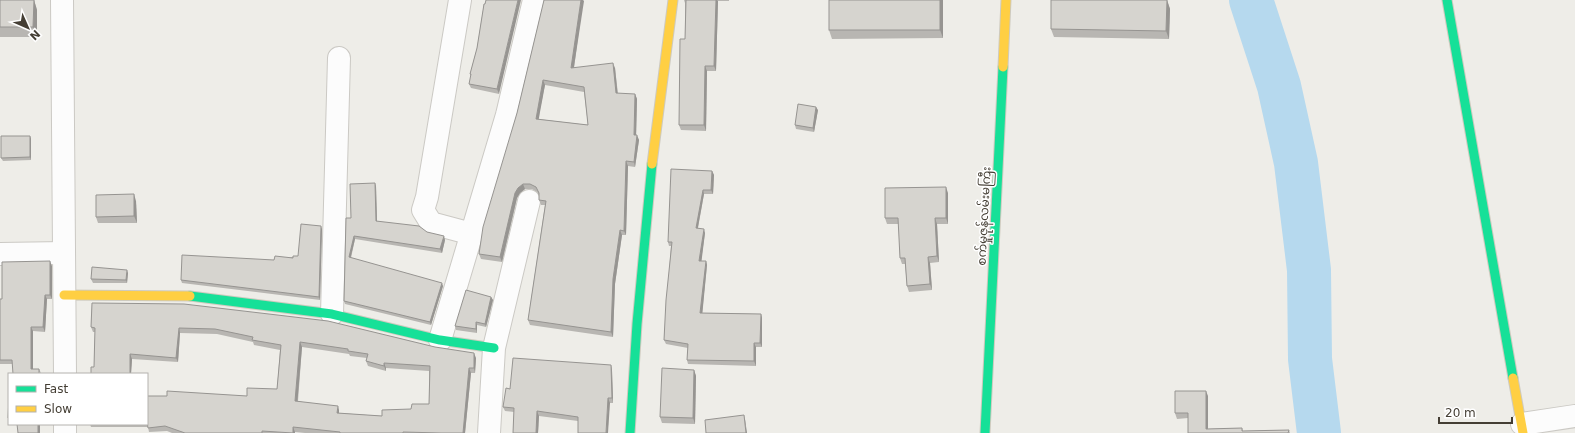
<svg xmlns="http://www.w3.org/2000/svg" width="1575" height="433" font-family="'DejaVu Sans','Noto Sans Myanmar',sans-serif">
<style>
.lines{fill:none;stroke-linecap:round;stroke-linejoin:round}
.river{stroke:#b6d9ee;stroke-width:44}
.street-casing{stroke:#cbc9c4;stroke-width:24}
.fast-casing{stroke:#cecabe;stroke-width:11}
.slow-casing{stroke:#cecabe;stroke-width:11}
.street{stroke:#fcfcfc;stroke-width:22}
.fast{stroke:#16e098;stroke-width:9}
.slow{stroke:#ffcf43;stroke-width:9}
.wall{fill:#b8b6b2;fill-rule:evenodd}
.shaded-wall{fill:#969491}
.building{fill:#d6d4cf;stroke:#969491;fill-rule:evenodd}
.labels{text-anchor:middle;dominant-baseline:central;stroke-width:3;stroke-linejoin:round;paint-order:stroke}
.street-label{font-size:12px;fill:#443e34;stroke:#fff}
</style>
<rect width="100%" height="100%" fill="#eeede8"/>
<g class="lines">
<polyline class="river" points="1251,0 1279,86 1296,163 1309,270 1310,359 1319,433"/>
<defs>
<g id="street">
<polyline points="62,0 65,374"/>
<polyline points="460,0 427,197 423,210 431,223 472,234"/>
<polyline points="0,254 64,253"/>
<polyline points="332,314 339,58"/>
<polyline points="440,340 507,115 534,0"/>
<polyline points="65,424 65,433"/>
<polyline points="1522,424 1575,416"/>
<polyline points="489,433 494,348 529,201"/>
</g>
<g id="fast">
<polyline points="1447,0 1513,378"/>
<polyline points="190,296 332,314 440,340 494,348"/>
<polyline points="630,433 637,324 652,164"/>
<polyline points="985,433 1003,67"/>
</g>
<g id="slow">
<polyline points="1003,67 1006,0"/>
<polyline points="652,164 673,0"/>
<polyline points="64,295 190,296"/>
<polyline points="1513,378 1523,433"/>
</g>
</defs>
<use href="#street" class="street-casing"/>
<use href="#fast" class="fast-casing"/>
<use href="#slow" class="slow-casing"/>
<use href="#street" class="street"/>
<use href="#fast" class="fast"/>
<use href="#slow" class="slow"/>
</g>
<g class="wall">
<polygon points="0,0 34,0 37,10 37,37 0,37"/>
<path d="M544,0H583L574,68H615L618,94H635L637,99L636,135L639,140L635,167L628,166L626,235H622L615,284L613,337L530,325L528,320L545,205H541L539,200V195L537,192L532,189H525L520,193L517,198L502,262L481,259L479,254L517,113ZM545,85L584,92L588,125L538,119Z"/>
<polygon points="684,0 729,0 729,1 718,1 716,71 707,71 706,131 681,130 679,125 685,39 685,3"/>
<polygon points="943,0 943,38 832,39 829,30"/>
<polygon points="1167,0 1170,9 1169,39 1054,37 1051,29"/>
<polygon points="484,4 499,94 471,88 469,84 471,77 470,74 477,48"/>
<polygon points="818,110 814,132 796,129 795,125"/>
<polygon points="30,136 31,139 31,160 3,161 1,158"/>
<polygon points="712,171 714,175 713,194 704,194 698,228 705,233 701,261 706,261 707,265 702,313 761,314 762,318 762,347 756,347 756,366 688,364 687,360 688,348 666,344 664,340 671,246 669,246 668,242"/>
<polygon points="376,186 377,221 427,232 445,240 442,253 355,239 351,258 443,286 431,325 345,304 344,301 351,218"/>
<polygon points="948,193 948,224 937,224 939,262 930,263 932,290 909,292 907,286 905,264 902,264 900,258 899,224 887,224 885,218"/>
<polygon points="136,201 137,223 98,223 96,217"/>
<polygon points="322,229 320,300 182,283 181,280 274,260 298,256"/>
<polygon points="52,266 52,299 47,299 45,332 33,331 33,369 39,369 41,373 13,364 0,364 0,299 2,299"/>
<polygon points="128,273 127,283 93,283 91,279"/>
<polygon points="491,297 493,300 486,327 477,325 477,333 456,330 455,326"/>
<path d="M92,303L476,358L475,373H471L465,433H305L295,432V433H172L167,431L149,432L148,427H91L90,424H147V396H247L277,389L280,350L254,345L253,342L217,334L180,333L178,362L132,359L131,374H91L94,367L95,332H93L91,327ZM302,347L349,354L350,356L367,358L366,361L368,366L386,371V368L429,371V404L411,409L382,416L339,413V410L298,401Z"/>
<polygon points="611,365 612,370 613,403 610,403 578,421 539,416 538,433 513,433 514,412 505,411 503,407 510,389"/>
<polygon points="694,370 696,376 695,424 662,423 660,417"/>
<polygon points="1208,396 1208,429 1242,428 1243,431 1289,430 1290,433 1188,433 1188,418 1177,419 1175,413"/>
</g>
<g class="shaded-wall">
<polygon points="34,0 37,10 37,37 33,27"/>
<polygon points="518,0 521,0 499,94 497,89"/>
<polygon points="581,0 583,0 584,1 573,73 571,68"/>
<polygon points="716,0 717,0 718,1 716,71 714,66"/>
<polygon points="940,0 943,0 943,38 940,30"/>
<polygon points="1167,0 1170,9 1169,39 1166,31"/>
<polygon points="613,63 615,68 618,98 616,93"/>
<polygon points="705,66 707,71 706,131 704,125"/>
<polygon points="543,80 545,85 538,123 536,119"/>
<polygon points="635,94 637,99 636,139 634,135"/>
<polygon points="816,107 818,110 814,132 813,128"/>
<polygon points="637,135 639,140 635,167 634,162"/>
<polygon points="30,136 31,139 31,160 30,157"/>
<polygon points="626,161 628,166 626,235 624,231"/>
<polygon points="712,171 714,175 713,194 711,190"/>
<polygon points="375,183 376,186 377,224 376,221"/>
<polygon points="523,184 525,189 520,193 517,198 502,262 500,257 515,193 518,188"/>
<polygon points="946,187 948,193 948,224 946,218"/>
<polygon points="703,190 704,194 697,232 696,228"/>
<polygon points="134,194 136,201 137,223 134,216"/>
<polygon points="935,218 937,224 939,262 937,256"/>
<polygon points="321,226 322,229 320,300 319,297"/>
<polygon points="704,229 705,233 701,265 699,261"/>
<polygon points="620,230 622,235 615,284 613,337 611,332 613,279"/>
<polygon points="354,236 355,239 350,260 349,257"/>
<polygon points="444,236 445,240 442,253 440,249"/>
<polygon points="928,257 930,263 932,290 930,284"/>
<polygon points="50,261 52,266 52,299 50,295"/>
<polygon points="706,261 707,265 702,317 700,313"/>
<polygon points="127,270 128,273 127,283 126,280"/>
<polygon points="442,283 443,286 431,325 430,322"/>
<polygon points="45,295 47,299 45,332 43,327"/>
<polygon points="491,297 493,300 486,327 485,324"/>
<polygon points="761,314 762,318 762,347 760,343"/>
<polygon points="476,322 477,325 477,333 476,329"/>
<polygon points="31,327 33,331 33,373 31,369"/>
<polygon points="179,328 180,333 178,362 176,358"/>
<polygon points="300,342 302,347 297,406 295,401"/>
<polygon points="754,343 756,347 756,366 754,361"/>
<polygon points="474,353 476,358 475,373 474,368"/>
<polygon points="130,354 132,359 131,374 130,374"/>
<polygon points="384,363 386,368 386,371 384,366"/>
<polygon points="611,365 612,370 613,403 612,398"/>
<polygon points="469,368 471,373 465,433 463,433"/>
<polygon points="694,370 696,376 695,424 693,418"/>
<polygon points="1206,391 1208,396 1208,433 1206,429"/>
<polygon points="608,398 610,403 608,433 606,433"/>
<polygon points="338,406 339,410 339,418 337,413"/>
<polygon points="537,411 539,416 538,433 536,433"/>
<polygon points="744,415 745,419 747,433 746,433"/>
<rect x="38" y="424" width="2" height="9"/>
<polygon points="293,427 295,432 295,433 293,433"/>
</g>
<g class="building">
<polygon points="0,0 34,0 33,27 0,27"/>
<polygon points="486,0 518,0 497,89 469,84 471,74 470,74 477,48 484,4 485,4"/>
<path d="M544,0H581L571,68L613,63L616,93L635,94L634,135H637L634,162L626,161L624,231L620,230L613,279L611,332L528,320L546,201L539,200V193L536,187L530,184H523L518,188L515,193L500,257L479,254L483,227L517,113ZM543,80L584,87L588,125L536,119Z"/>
<polygon points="686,0 716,0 714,66 705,66 704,125 679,125 680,39 685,39"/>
<rect x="829" y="0" width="111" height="30"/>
<polygon points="1051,0 1167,0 1166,31 1051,29"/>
<polygon points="798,104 816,107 813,128 795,125"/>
<polygon points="1,136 30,136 30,157 1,158"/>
<polygon points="671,169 712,171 711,190 703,190 696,228 704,229 699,261 706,261 700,313 761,314 760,343 754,343 754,361 687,360 688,344 664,340 666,300 672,242 668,242"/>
<polygon points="375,183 376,221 419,226 427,232 444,236 440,249 354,236 349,257 442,283 430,322 344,301 346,218 351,218 350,184"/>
<polygon points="946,187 946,218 935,218 937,256 928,257 930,284 907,286 905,258 900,258 898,218 885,218 885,188"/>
<polygon points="134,194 134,216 96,217 96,195"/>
<polygon points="301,224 321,226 319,297 181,280 182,255 274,260 275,256 293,258 293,256 298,256"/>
<polygon points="50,261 50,295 45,295 43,327 31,327 31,369 39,369 39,374 13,374 12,360 0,360 0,299 2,299 2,262"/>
<polygon points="92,267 127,270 126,280 91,279"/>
<polygon points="466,290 491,297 485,324 476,322 476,329 455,326"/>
<path d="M92,303L184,304L328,321L435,347L474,353V368H469L463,433H441L403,432V433H340V432L293,427V433L262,431V433H185L165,426L148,428L147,422V396H167V391L247,396V388L277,389L281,345L252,340L253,337L215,329L179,328L176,358L130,354V374H91V367H94L95,328L91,327ZM300,342L348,349V351L368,354L366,361L384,366V363L430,366L429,404H412L411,409L382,410V416L337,413L338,406L295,401Z"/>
<polygon points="513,358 611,365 612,398 608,398 606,433 578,433 578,417 537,411 536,433 513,433 514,408 503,407 506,388 510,389"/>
<polygon points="662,368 694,370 693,418 660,417"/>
<polygon points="1175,391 1206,391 1206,429 1242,428 1242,431 1289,430 1288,433 1188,433 1188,413 1175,413"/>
<polygon points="9,398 9,418 8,418"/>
<polygon points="744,415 746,433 706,433 705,420"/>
<polygon points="17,424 38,424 38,433 18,433"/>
</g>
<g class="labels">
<g class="street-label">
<text transform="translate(984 216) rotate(-87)">စက်မှုဇုန်လမ်းမကြီး</text>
</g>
</g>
<rect x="8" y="373" width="140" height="52" fill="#ffffff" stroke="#b4b2ae"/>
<rect x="16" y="386" width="20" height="6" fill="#16e098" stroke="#b4b2ae"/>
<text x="44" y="393" font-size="12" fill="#443e34">Fast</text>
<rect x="16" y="406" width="20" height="6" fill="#ffcf43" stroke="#b4b2ae"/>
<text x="44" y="413" font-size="12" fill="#443e34">Slow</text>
<g transform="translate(28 28) rotate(135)" stroke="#ffffff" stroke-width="3" paint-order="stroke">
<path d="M0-3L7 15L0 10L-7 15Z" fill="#443e34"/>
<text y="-6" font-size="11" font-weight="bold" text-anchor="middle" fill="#443e34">N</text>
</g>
<path d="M1439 417v6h73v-6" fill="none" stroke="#443e34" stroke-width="2"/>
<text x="1445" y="417" font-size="12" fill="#443e34" stroke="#ffffff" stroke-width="3" paint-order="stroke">20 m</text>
</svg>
